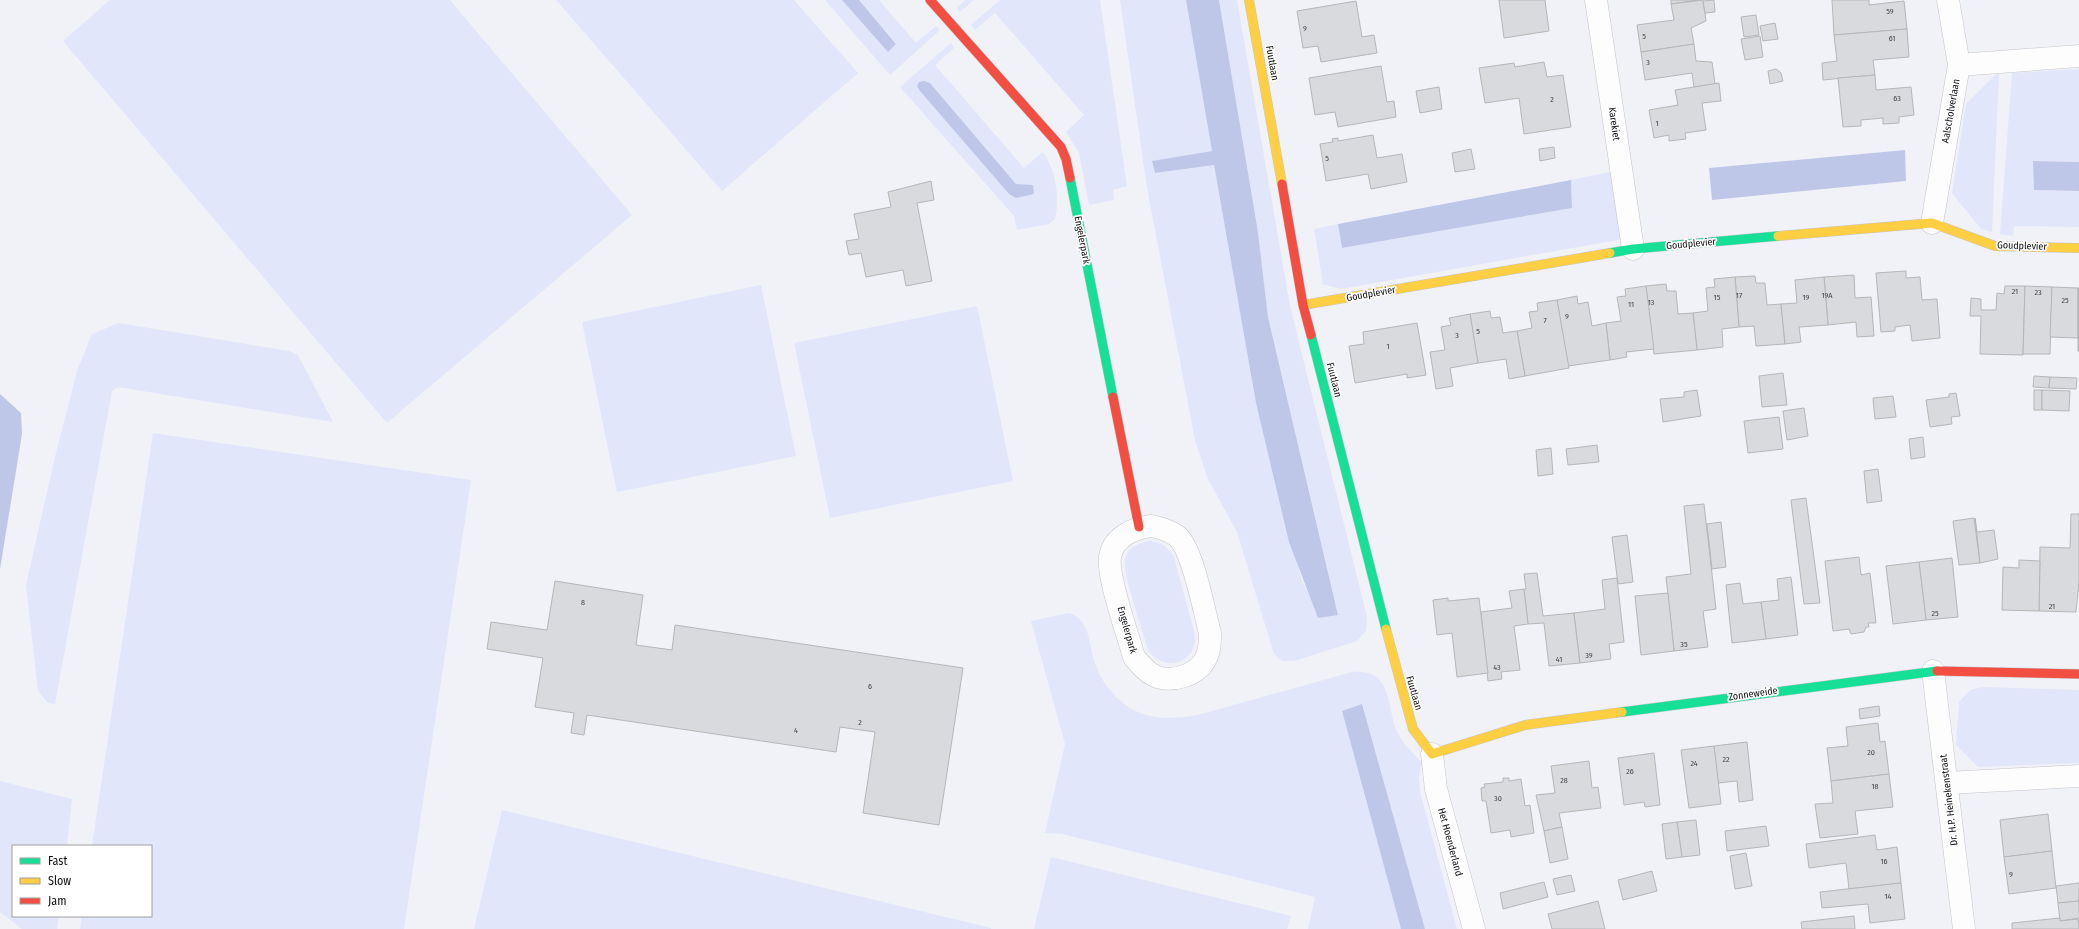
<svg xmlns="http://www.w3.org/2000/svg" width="2079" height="929" font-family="'Fira Sans Condensed',sans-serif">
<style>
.green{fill:#e1e6fa;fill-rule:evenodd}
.water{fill:#bfc7e8}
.building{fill:#d9dade;stroke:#b5b6b9}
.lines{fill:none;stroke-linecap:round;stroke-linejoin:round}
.street-casing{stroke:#c4c5c9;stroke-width:23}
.fast-casing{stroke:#c4c5c9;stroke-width:10}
.slow-casing{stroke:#c4c5c9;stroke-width:10}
.jam-casing{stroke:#c4c5c9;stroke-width:10}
.street{stroke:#fdfdfe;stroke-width:22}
.fast{stroke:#16e098;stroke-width:9}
.slow{stroke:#ffcf43;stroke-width:9}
.jam{stroke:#f24e42;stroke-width:9}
.labels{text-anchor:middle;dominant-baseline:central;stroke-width:3.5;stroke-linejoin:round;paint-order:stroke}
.number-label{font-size:8px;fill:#434346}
.street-label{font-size:10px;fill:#111114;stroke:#fff}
</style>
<rect width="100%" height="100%" fill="#f1f2f7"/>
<g class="green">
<polygon points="110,0 450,0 632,215 387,423 63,41"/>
<polygon points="556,0 794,0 858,73 722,191"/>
<polygon points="825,0 842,0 888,51 896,43 859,0 879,0 916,43 936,26 940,30 890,75"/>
<polygon points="965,0 974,0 960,12 957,8"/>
<polygon points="1000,0 1100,0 1127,186 1113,190 1114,200 1089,205 1079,153 1066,132 1084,115 995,13 975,30 971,25"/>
<polygon points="1120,0 1186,0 1212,151 1152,162 1155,173 1214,165 1256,403 1302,581 1310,596 1318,618 1338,614 1268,317 1258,232 1219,0 1237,0 1290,306 1367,617 1366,631 1357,641 1294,661 1282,661 1274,654 1237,532 1208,479 1195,440 1147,188"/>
<path d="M951,43L954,48L935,65L1024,168L1043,152C1056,170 1060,198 1055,219L1049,224L1017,230L1014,216L900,87ZM930,83L1016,184L1009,194L917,86Z"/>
<polygon points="2079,69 2079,162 2034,161 2034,190 2079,191 2079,227 2014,226 2013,236 2000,234 2012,73"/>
<polygon points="1996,74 1999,74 1992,232 1981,229 1952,193 1966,104"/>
<polygon points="1619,170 1629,238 1341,289 1323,284 1314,229 1338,224 1342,248 1572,208 1571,180"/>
<polygon points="761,285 796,456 617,492 582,322"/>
<polygon points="977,306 1013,481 830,518 794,343"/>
<polygon points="119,323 289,351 298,355 333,422 118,387 112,391 55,704 48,703 38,691 26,585 55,457 77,371 92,334"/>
<polygon points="153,433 471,480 404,929 80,929 82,916 151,916 151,846 92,846"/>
<path d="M1151,541C1163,543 1167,547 1174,557L1195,635C1197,664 1164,673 1148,650C1143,631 1123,576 1125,560C1127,548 1140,542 1151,541Z"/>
<path d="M1069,613C1092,620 1088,647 1096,666C1105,691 1129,714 1156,717C1170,719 1184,717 1198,715L1352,672C1393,668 1386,705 1397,731C1402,743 1413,753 1422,763L1419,775L1420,792L1457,929H1425L1362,704L1342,711L1401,929H1308L1315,897L1062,834L1045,833L1065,744L1031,621Z"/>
<polygon points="1983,687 2079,690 2079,763 1978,767 1956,745 1959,702 1970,690"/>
<polygon points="0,781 72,799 67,846 13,846 13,916 59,916 57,929 22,929 0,912"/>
<polygon points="502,810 991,928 991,929 474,929"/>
<polygon points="1051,857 1291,916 1287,929 1034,929"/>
</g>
<g class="water">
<polygon points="842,0 859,0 896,44 888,52"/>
<polygon points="1186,0 1219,0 1258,232 1268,317 1338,615 1318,618 1289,542 1256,403 1214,165 1155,173 1152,161 1212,151"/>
<polygon points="924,81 930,83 1016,184 1033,185 1034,194 1016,198 1009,194 920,91 917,86 919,82"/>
<polygon points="1905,150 1906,181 1712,200 1709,168"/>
<polygon points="2033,161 2079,162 2079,191 2034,190"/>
<polygon points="1571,180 1572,208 1342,248 1338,224"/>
<polygon points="0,394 21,413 22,434 0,569"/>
<polygon points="1362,704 1425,929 1401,929 1342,711"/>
</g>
<g class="building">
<polygon points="1499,0 1545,0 1549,31 1504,38"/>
<polygon points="1671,0 1699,0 1671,4"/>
<polygon points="1703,0 1706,21 1691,28 1694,44 1641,52 1637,25 1674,20 1671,4"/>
<polygon points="1714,0 1715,12 1705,13 1703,1"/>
<polygon points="1832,0 1869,0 1869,5 1904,1 1907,29 1834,35"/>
<polygon points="1356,1 1362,37 1374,35 1377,53 1321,62 1318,46 1303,48 1297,11"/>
<polygon points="1756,15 1759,35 1744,37 1741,17"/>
<polygon points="1775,23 1778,39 1763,41 1760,26"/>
<polygon points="1907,29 1909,57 1873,60 1875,75 1823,80 1822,63 1837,61 1834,35"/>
<polygon points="1760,36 1763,57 1745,60 1741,39"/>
<polygon points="1694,44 1696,61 1712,62 1715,84 1694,87 1692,73 1645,80 1641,52"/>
<polygon points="1544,62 1547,77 1563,75 1571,127 1524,134 1519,98 1485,103 1479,68 1514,63 1515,67"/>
<polygon points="1381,66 1387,102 1394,101 1396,117 1338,127 1335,112 1315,115 1309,78"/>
<polygon points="1776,69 1781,73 1783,81 1770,84 1768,71"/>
<polygon points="1875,75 1876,90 1911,87 1914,115 1899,117 1899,123 1883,124 1883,118 1861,120 1861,126 1843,127 1838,78"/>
<polygon points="1719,83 1721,101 1702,103 1706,130 1685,133 1686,139 1669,141 1669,135 1654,138 1649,110 1678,105 1675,90"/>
<polygon points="1439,87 1442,109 1420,113 1416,91"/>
<polygon points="1373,135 1377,158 1402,154 1407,182 1371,189 1368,174 1326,181 1320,144 1333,142 1332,139 1338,138 1338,141"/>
<polygon points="1554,147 1555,158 1540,161 1539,149"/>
<polygon points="1471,149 1475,169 1455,172 1452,153"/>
<polygon points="931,181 934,200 917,203 932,281 906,286 903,270 866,277 861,253 849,255 846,241 859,239 854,214 891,207 888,192"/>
<polygon points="1906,271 1906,278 1920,277 1922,300 1937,299 1940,338 1912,341 1910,325 1895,327 1895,331 1881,332 1876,273"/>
<polygon points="1854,275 1855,298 1871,297 1874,336 1857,337 1856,322 1828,325 1824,277"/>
<polygon points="1755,276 1756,283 1765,283 1767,305 1781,304 1785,344 1756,346 1754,326 1739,327 1735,277"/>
<polygon points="1735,277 1739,327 1722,329 1723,347 1697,350 1693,313 1708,311 1706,288 1715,287 1714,279"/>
<polygon points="1824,277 1828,325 1799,327 1801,342 1785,344 1781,304 1797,303 1795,280"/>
<polygon points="1666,284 1667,291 1676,291 1678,314 1693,313 1697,350 1654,354 1646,286"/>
<polygon points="1646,286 1654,349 1626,352 1627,357 1610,360 1606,323 1621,321 1617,297 1626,296 1625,289"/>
<polygon points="2005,286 2025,286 2023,355 1980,354 1981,316 1970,316 1971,298 1981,299 1981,310 1996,310 1997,293 2004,294"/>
<polygon points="2025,286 2052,287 2050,354 2023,354"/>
<polygon points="2052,287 2078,288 2078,338 2050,337"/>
<rect x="2078" y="288" width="1" height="63"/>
<polygon points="1577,296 1578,304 1588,302 1592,326 1606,323 1610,360 1568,366 1557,300"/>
<polygon points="1557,300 1569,368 1525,376 1517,331 1532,328 1529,312 1538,311 1537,303"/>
<polygon points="1490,311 1491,318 1500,317 1503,333 1517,331 1525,376 1509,379 1506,359 1478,363 1470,314"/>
<polygon points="1470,314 1478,363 1450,368 1453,386 1436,389 1430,352 1445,350 1441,327 1451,325 1449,318"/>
<polygon points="1417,323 1426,375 1407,378 1407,374 1355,383 1349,346 1364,344 1363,332"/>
<polygon points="1783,373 1787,405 1762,407 1759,376"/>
<polygon points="2034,376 2050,377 2049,388 2033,387"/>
<polygon points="2050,377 2077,378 2076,389 2049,388"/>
<polygon points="1697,390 1701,416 1663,422 1660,399 1684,397 1684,392"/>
<rect x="2034" y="390" width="8" height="20"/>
<polygon points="2042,390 2070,391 2069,411 2042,410"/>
<polygon points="1956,393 1960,416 1951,417 1952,424 1930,427 1926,400 1949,397 1949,394"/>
<polygon points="1893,396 1896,417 1875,419 1873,398"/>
<polygon points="1804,408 1808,436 1787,440 1783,411"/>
<polygon points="1779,417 1783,449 1748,453 1744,421"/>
<polygon points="1923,437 1925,457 1911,459 1909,439"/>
<polygon points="1597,445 1599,462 1568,465 1566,449"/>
<polygon points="1551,448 1553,474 1538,476 1536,450"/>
<polygon points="1878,469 1882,501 1867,503 1864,471"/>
<polygon points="1806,498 1820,603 1804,604 1791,500"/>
<polygon points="1704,504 1716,609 1703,611 1708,647 1674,651 1666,577 1691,574 1684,506"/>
<polygon points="2071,514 2079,514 2079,582 2076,612 2039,611 2040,547 2070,548"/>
<polygon points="1974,518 1980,563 1959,565 1953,521"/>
<polygon points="1975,518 1977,532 1994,530 1998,559 1980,563"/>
<polygon points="1721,522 1726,567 1712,569 1707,524"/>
<polygon points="1627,535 1633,582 1618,584 1612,537"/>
<polygon points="1859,557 1861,575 1870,573 1876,623 1868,623 1869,627 1866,627 1864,632 1851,634 1849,629 1833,631 1825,561"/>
<polygon points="1952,558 1958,617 1926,620 1919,562"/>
<polygon points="2019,560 2040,561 2039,611 2002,610 2003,567 2019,568"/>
<polygon points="1919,562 1926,620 1893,624 1886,566"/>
<polygon points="1537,573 1543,616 1574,613 1580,663 1549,666 1544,623 1528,624 1524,589 1526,589 1524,574"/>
<polygon points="1791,577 1798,635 1766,639 1761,602 1779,600 1777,579"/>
<polygon points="1617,578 1624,642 1609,644 1611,659 1580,663 1574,613 1605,609 1602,580"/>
<polygon points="555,581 643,595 636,645 672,650 675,625 963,668 939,825 863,813 875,732 840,727 836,752 587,715 584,735 571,733 574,713 535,707 543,658 487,649 491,622 547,630"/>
<polygon points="1740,583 1743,604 1761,602 1766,639 1732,643 1726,585"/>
<polygon points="1524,589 1528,624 1514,626 1520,670 1501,672 1502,679 1488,681 1481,612 1512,608 1509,591"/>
<polygon points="1668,593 1674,651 1641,655 1635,596"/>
<polygon points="1448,598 1448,601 1479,598 1488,673 1457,677 1452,633 1437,635 1433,600"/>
<polygon points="1879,706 1880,716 1860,719 1859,709"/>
<polygon points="1878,723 1880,742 1885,741 1889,774 1831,781 1827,748 1848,746 1846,727"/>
<polygon points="1747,742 1753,800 1739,802 1737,781 1718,783 1714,746"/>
<polygon points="1714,746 1721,804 1689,808 1681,750"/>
<polygon points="1654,753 1660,805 1645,807 1644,802 1624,805 1618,758"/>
<polygon points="1589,761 1592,788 1598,787 1601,808 1559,813 1562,827 1544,831 1536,795 1555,793 1551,766"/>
<polygon points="1889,774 1893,807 1855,811 1858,834 1820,838 1815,804 1833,803 1831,781"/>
<polygon points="1503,778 1509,778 1509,781 1521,779 1525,806 1530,805 1534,833 1511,837 1510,830 1491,833 1486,801 1482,801 1481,788 1485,787 1484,784 1503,782"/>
<polygon points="2048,814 2052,851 2004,857 2000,820"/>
<polygon points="1696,820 1700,855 1682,857 1677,822"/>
<polygon points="1677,822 1682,857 1666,859 1662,824"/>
<polygon points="1766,826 1769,846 1727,851 1725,831"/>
<polygon points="1562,827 1568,859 1550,863 1544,831"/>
<polygon points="1875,835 1877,850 1897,847 1901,883 1849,889 1846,863 1809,868 1806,844"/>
<polygon points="2052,851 2056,888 2009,894 2004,857"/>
<polygon points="1746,853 1752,886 1735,889 1730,856"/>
<polygon points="1652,871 1657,891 1623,900 1618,880"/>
<polygon points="1571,875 1575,891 1557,895 1553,879"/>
<polygon points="1544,882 1548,897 1503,909 1500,893"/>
<polygon points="1901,883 1905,919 1870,923 1868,904 1822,908 1820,892"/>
<polygon points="2079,883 2079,901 2058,903 2056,886"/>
<polygon points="1598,901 1605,929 1552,929 1548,914"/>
<polygon points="2079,901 2079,918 2060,921 2058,903"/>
<polygon points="1854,916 1855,929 1802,929 1801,922"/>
<polygon points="2060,918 2060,921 2078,919 2079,929 2012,929 2012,923"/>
</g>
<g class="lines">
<defs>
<g id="street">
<polyline points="1596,0 1633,249"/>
<polyline points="1959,65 2079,56"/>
<polyline points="1932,223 1959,65 1948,0"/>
<path d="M1151,526C1161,528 1169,530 1177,536C1193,549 1204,611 1210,633C1210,642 1210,652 1205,660C1196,676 1171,683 1155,676C1146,672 1140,664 1134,657C1128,635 1107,577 1110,557C1113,537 1134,528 1151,526Z"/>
<polyline points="1933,671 1964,929"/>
<polyline points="1432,754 1436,789 1474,929"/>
<polyline points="1947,783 2079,776"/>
</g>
<g id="fast">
<polyline points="1070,178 1113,397"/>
<polyline points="1610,253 1633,249 1778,236"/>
<polyline points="1311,335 1386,629"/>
<polyline points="1622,712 1937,671"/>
</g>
<g id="slow">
<polyline points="1249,0 1282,184"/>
<polyline points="1778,236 1932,223 1995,246 2079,248"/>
<polyline points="1303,305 1610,253"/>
<polyline points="1386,629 1413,729 1432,754 1525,725 1622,712"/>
</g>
<g id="jam">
<polyline points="930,0 1061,147 1066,159 1070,178"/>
<polyline points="1282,184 1303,305 1311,335"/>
<polyline points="1113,397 1139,527"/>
<polyline points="1937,671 2079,674"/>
</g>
</defs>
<use href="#street" class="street-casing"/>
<use href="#fast" class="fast-casing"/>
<use href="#slow" class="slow-casing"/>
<use href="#jam" class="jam-casing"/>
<use href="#street" class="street"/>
<use href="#fast" class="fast"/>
<use href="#slow" class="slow"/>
<use href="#jam" class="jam"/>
</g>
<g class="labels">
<g class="number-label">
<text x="1890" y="11">59</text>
<text x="1305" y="28">9</text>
<text x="1644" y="36">5</text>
<text x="1892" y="38">61</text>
<text x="1648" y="62">3</text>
<text x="1897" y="98">63</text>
<text x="1552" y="99">2</text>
<text x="1657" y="123">1</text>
<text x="1327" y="158">5</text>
<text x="2015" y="291">21</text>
<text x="2038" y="292">23</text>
<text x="1739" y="295">17</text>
<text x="1827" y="295">19A</text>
<text x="1717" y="297">15</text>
<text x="1806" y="297">19</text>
<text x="2065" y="300">25</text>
<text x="1651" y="302">13</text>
<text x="1631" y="304">11</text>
<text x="1567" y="316">9</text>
<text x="1545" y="320">7</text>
<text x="1478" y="331">5</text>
<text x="1457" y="335">3</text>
<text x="1388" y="346">1</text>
<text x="583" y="602">8</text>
<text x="2052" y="606">21</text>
<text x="1935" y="613">25</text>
<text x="1684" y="644">35</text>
<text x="1589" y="655">39</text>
<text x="1559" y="659">41</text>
<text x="1497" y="667">43</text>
<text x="870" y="686">6</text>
<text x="860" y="722">2</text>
<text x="796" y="730">4</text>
<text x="1871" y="752">20</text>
<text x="1726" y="759">22</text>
<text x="1694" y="763">24</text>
<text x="1630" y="771">26</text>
<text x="1564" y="780">28</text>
<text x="1875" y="786">18</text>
<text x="1498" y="798">30</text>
<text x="1884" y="861">16</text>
<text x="2011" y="874">9</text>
<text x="1888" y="896">14</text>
</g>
<g class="street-label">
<text transform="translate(1272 63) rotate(80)">Fuutlaan</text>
<text transform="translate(1951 111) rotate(-80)">Aalscholverlaan</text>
<text transform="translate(1614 124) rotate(82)">Karekiet</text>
<text transform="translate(1082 240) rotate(79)">Engelerpark</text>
<text transform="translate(1691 244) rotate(-5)">Goudplevier</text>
<text transform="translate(2022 246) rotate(2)">Goudplevier</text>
<text transform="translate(1371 294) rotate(-10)">Goudplevier</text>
<text transform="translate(1334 380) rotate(76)">Fuutlaan</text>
<text transform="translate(1127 630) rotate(74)">Engelerpark</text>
<text transform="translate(1414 693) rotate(74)">Fuutlaan</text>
<text transform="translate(1753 694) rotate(-8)">Zonneweide</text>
<text transform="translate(1949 800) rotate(-97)">Dr. H.P. Heinekenstraat</text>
<text transform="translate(1450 842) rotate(75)">Het Hoenderland</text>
</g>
</g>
<rect x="12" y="845" width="140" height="72" fill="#ffffff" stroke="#a0a0a1"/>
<rect x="20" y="858" width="20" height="6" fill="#16e098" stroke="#a0a0a1"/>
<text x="48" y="865" font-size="12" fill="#111114">Fast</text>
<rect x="20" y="878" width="20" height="6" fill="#ffcf43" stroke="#a0a0a1"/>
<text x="48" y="885" font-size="12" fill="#111114">Slow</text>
<rect x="20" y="898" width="20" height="6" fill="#f24e42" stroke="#a0a0a1"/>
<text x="48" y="905" font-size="12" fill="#111114">Jam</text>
</svg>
